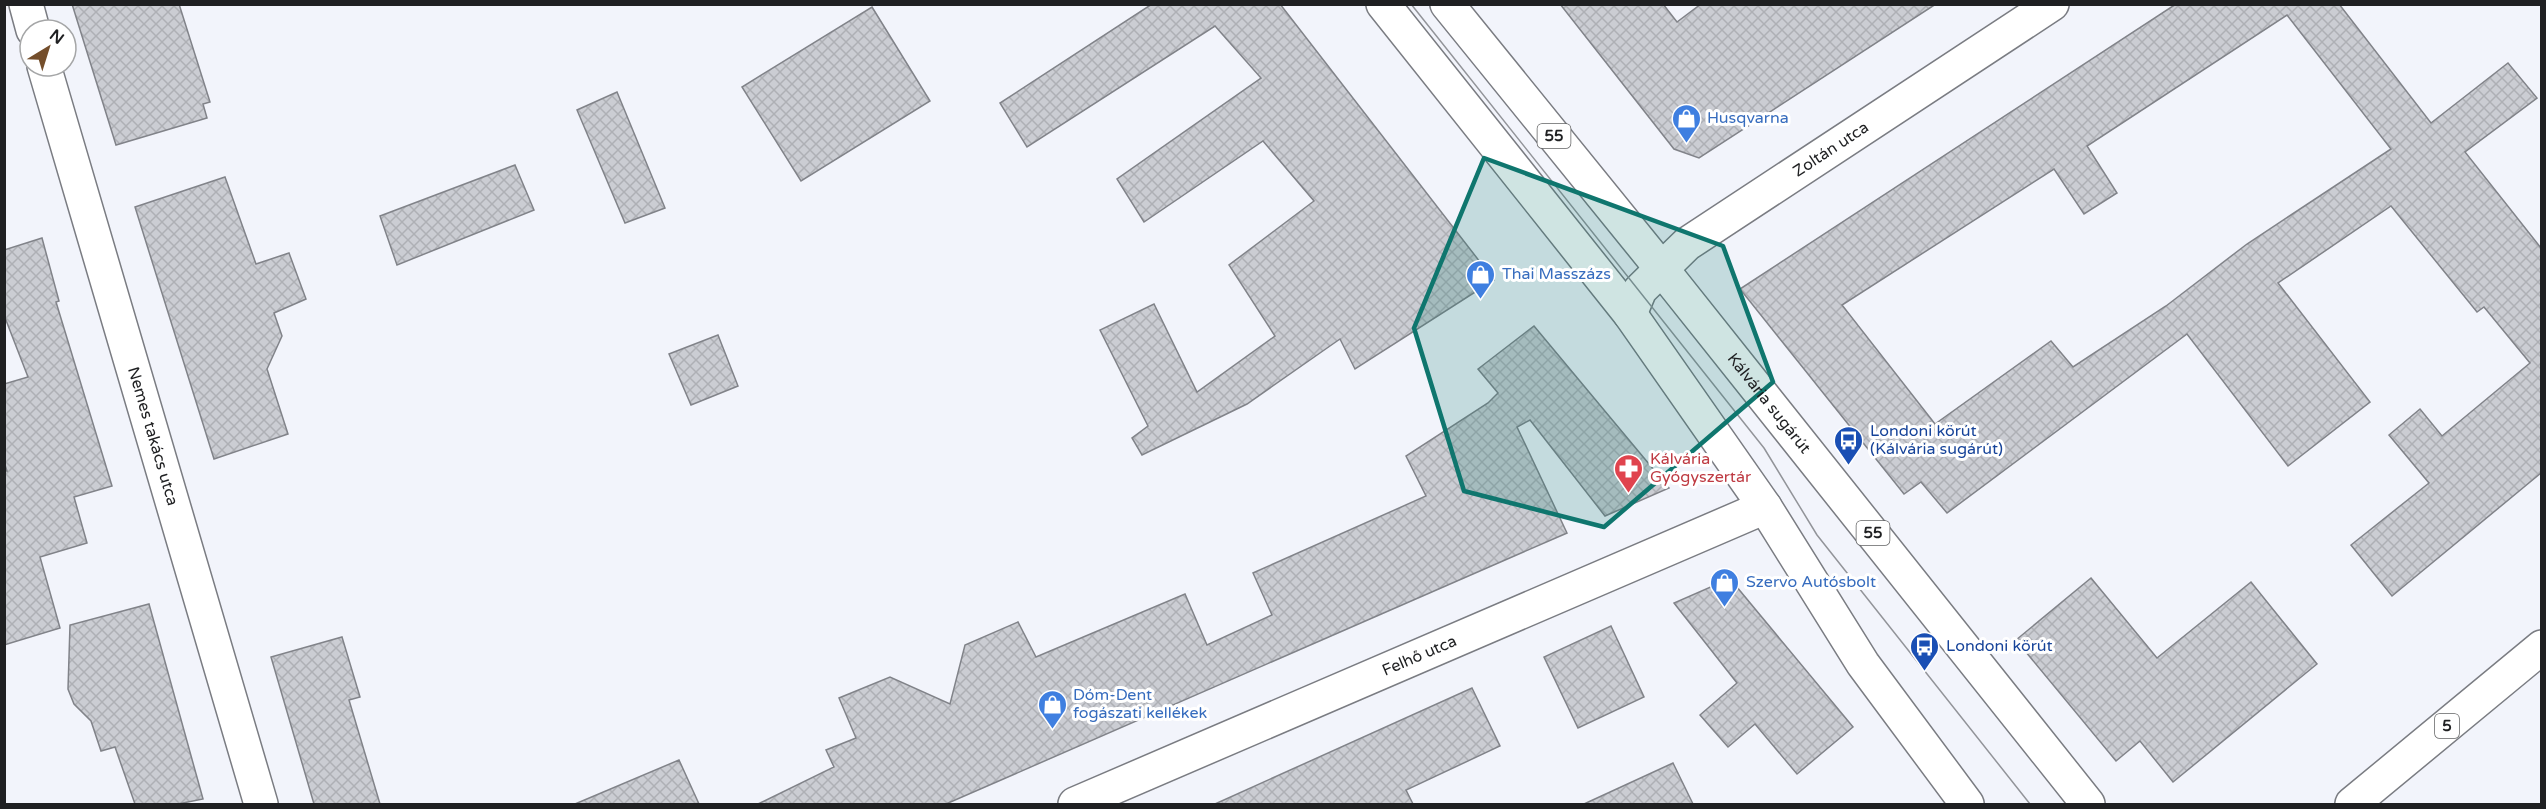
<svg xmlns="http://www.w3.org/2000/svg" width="2546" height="809" font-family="'Varela Round',sans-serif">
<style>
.building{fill:url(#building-cross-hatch);stroke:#818389;stroke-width:1.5;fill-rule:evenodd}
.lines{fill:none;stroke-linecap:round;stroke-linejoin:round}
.minor-casing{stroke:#7a7c82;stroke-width:36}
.major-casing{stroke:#7a7c82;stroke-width:36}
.minor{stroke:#fff;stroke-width:33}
.major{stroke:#fff;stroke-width:33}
.tram{stroke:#929499;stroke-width:1.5}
.marked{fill:#0f766e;fill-opacity:0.2;stroke:#0f766e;stroke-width:4.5;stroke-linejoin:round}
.labels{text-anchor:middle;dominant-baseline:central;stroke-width:6;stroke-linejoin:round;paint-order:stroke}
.shield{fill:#fff;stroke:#626364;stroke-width:1.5}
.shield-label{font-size:15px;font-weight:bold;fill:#1f2022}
.shop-label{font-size:16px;fill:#366cbe;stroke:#fff;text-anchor:start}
.street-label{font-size:16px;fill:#1f2022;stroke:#fff}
.transit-label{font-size:16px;fill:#164399;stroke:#fff;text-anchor:start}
.health-label{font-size:16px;fill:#be3a42;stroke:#fff;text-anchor:start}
</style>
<defs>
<pattern id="building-cross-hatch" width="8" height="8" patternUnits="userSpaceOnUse" patternTransform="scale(1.5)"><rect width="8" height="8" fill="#cbcdd3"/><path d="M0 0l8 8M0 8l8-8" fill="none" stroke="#aeb0b5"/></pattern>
</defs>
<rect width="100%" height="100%" fill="#f2f4fb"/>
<g class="building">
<polygon points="72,4 179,4 210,102 203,104 207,118 116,145"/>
<polygon points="1152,4 1280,4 1494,280 1355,369 1340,339 1247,404 1142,455 1132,438 1148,426 1100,330 1154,304 1197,392 1275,336 1229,265 1314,201 1263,141 1144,222 1117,179 1261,78 1215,26 1027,147 1000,103"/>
<polygon points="1560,4 1663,4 1677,22 1701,4 1936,4 1699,158 1674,149"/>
<path d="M2176,4H2339L2431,123L2508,63L2537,98L2465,152L2541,248V473L2392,596L2351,545L2429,483L2389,435L2420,409L2442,436L2530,363L2484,307L2477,312L2391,206L2278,283L2370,402L2288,466L2187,334L1947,513L1921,482L1904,494L1740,289ZM2287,15L2391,149L2247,244L2166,306L2073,367L2051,341L1935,424L1842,305L2054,169L2084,214L2117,193L2087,146Z"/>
<polygon points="872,7 930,101 801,181 742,87"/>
<polygon points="617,92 665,208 625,223 577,110"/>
<polygon points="515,165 534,210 397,265 380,216"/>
<polygon points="225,177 256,264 289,253 306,299 274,313 282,336 267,369 288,434 214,459 135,207"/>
<polygon points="42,238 59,301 56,302 112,486 74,497 87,543 40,557 60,628 4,645 4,471 7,471 4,462 4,384 28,377 4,315 4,250"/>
<polygon points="1534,326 1669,488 1605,516 1530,420 1517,427 1567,533 946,804 758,804 834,767 826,750 856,738 839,698 890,677 950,704 965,645 1018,622 1036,657 1185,594 1207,645 1272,615 1253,573 1426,496 1406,456 1488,403 1498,393 1478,369"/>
<polygon points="718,335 738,386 691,405 669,354"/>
<polygon points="2091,578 2157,658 2251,582 2317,664 2173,782 2140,741 2116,761 2016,640"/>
<polygon points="1722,582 1736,586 1853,727 1797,774 1755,724 1728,747 1700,715 1737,683 1674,603"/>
<polygon points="149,604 203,799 178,804 135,804 115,747 101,751 91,721 74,704 68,689 70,625"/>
<polygon points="1611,626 1644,697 1578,728 1544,657"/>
<polygon points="342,637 360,697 349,700 380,804 314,804 271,657"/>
<polygon points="1472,688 1500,746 1406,790 1413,804 1215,804"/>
<polygon points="679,760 699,804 575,804"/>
<polygon points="1673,763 1693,804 1584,804"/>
</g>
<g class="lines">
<defs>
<g id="minor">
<polyline points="26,4 33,30"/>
<path id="s1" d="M44,66L261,804"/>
<path id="s2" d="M1630,314L1640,290L1687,244L2052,4"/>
<path id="s3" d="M1075,804L1765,507"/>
</g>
<g id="major">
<polyline points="1383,4 1630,314 1765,507 1863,664 1967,804"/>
<path id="s4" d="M1447,4L1661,268L2088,804"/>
<polyline points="2352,804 2542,647"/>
</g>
</defs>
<use href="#minor" class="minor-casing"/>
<use href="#major" class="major-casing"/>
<use href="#minor" class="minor"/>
<use href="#major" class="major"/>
<polyline class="tram" points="1411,4 1764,448 1817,535 2030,804"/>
</g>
<path class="marked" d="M1484,158L1723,246L1773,382L1604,527L1464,491L1414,328Z"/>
<defs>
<symbol id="shop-pin" viewBox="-11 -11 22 30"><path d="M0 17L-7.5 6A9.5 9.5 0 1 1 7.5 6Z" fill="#3f7fe0" stroke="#fff"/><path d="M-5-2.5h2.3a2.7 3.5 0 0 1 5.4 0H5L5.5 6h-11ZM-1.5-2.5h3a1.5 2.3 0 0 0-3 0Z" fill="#fff"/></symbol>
<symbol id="bus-pin" viewBox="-11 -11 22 30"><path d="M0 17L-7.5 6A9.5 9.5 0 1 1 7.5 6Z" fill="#1a4fb4" stroke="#fff"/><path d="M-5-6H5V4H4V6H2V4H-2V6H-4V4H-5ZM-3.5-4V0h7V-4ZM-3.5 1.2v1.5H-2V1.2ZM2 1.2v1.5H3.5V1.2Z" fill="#fff"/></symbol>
<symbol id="pharmacy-pin" viewBox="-11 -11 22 30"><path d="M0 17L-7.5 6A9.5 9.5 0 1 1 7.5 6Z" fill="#e0444e" stroke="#fff"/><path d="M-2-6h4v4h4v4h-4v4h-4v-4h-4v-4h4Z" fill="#fff"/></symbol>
</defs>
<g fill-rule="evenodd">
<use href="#shop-pin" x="1670" y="102" width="33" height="45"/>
<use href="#shop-pin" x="1464" y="258" width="33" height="45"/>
<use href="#bus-pin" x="1832" y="424" width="33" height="45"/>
<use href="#pharmacy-pin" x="1612" y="452" width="33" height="45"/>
<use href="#shop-pin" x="1708" y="566" width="33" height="45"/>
<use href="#bus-pin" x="1908" y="630" width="33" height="45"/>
<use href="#shop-pin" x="1036" y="688" width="33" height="45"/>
</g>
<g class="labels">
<g class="shield">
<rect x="1537.5" y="124" width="33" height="24" rx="4.5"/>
<rect x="1856.5" y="521" width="33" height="24" rx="4.5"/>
<rect x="2435" y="714" width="24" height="24" rx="4.5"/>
</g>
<g class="shield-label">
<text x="1554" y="136">55</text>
<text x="1873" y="533">55</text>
<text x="2447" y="726">5</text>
</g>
<g class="shop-label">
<text x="1707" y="118">Husqvarna</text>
<text x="1502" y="274">Thai Masszázs</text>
<text x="1746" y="582">Szervo Autósbolt</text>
<text x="1073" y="695">Dóm-Dent<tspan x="1073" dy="18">fogászati kellékek</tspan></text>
</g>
<g class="street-label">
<text stroke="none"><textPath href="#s2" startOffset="264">Zoltán utca</textPath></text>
<text stroke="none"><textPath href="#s4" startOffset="513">Kálvária sugárút</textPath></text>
<text stroke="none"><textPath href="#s1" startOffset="386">Nemes takács utca</textPath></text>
<text stroke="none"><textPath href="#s3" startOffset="375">Felhő utca</textPath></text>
</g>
<g class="transit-label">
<text x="1870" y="431">Londoni körút<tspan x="1870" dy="18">(Kálvária sugárút)</tspan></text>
<text x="1946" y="646">Londoni körút</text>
</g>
<g class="health-label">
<text x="1650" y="459">Kálvária<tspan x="1650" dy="18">Gyógyszertár</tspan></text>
</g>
</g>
<rect width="2546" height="809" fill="none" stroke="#1f2022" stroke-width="12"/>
<g transform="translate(48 48) rotate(38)"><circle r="28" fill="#ffffff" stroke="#a5a6a7" stroke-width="1.5"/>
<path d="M0-4.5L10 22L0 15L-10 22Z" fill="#744e2b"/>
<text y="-9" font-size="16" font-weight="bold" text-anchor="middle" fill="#1f2022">N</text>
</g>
</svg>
